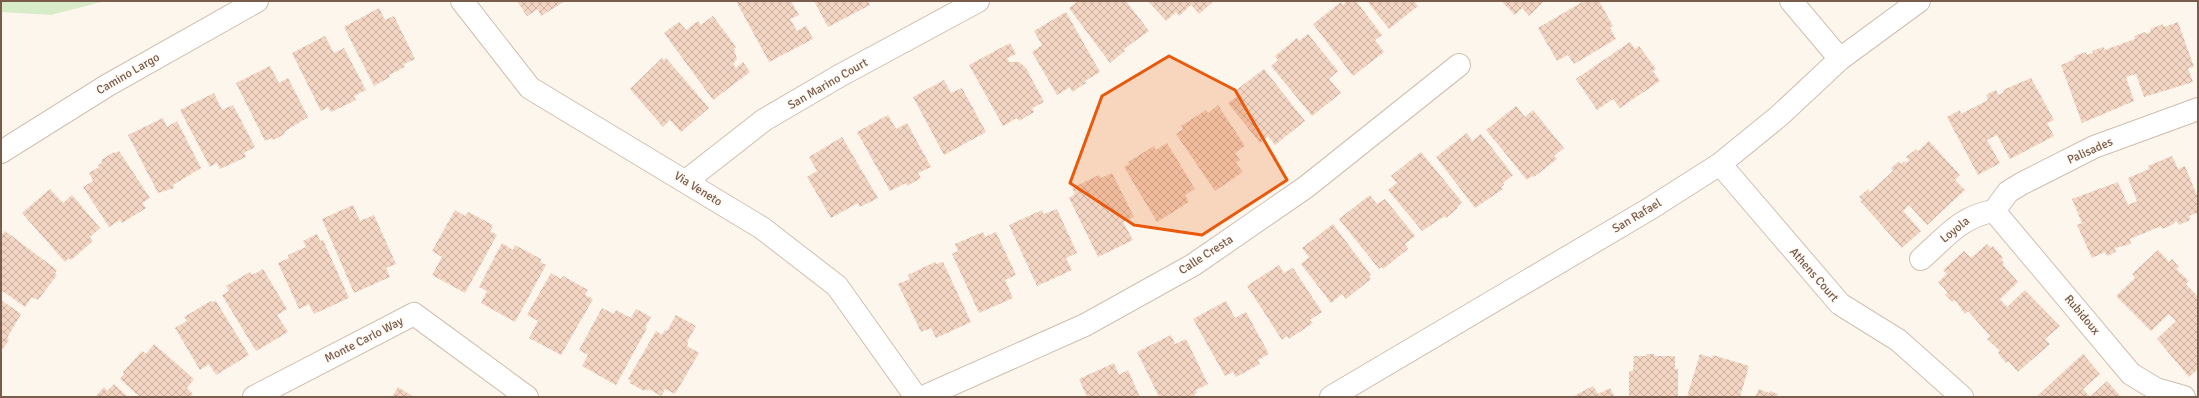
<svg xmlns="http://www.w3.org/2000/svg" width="2199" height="398" font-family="Signika,sans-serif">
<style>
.green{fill:#d8ecc9}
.building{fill:url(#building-cross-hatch)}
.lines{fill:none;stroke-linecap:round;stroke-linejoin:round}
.minor-casing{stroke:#d1beb0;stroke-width:24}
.tertiary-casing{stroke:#d1beb0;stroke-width:24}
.minor{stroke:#fff;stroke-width:22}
.tertiary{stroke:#fff;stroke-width:22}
.marked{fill:#e8590c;fill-opacity:0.2;stroke:#e8590c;stroke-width:3;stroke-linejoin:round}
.labels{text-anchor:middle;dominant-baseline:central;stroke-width:3;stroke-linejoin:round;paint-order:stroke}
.street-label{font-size:12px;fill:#7a5c4d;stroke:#fffaf3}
</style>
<defs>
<pattern id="building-cross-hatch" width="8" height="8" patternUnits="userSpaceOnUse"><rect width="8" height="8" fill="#f3d5c3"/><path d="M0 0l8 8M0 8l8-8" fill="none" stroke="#cab0a1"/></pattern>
</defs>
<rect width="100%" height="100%" fill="#fdf6ec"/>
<polygon class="green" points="1,1 105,1 51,15 1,12"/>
<g class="building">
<polygon points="517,1 565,1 541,16 538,9 527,16"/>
<polygon points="736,1 791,1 799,15 790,19 797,31 806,26 813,39 769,62"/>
<polygon points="814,1 868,1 870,5 828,27"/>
<polygon points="1078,1 1126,1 1149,31 1124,49 1125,51 1110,63 1069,8"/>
<polygon points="1148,1 1212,1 1213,2 1199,14 1191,5 1179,16 1176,12 1166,21"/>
<polygon points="1347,1 1356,1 1382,35 1375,40 1384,52 1353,76 1313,24 1341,2 1343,5"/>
<polygon points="1367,1 1414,1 1418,6 1389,29"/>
<polygon points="1501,1 1544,1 1529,16 1522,8 1515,15"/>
<polygon points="1584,1 1599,1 1613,26 1610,28 1616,39 1574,64 1568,55 1557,61 1538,28"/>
<polygon points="379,8 385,20 394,16 415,59 404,64 405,67 389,75 390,77 374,86 344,27"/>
<polygon points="1066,12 1100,72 1085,81 1086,83 1072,92 1070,87 1057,95 1032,52 1042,45 1034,31"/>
<polygon points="713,16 736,47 734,49 737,59 733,64 736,68 743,62 750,72 713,100 664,33 679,22 686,30 698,21 701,25"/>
<polygon points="2178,22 2194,67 2188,68 2193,82 2144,97 2136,74 2126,77 2134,101 2082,123 2061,65 2075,59 2074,56 2086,52 2087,55 2093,53 2092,51 2103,47 2105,50 2135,39 2134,36 2145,32 2146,34 2151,32 2150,29 2163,24 2164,27"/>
<polygon points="1308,34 1338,71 1329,79 1341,93 1312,116 1271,66 1278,60 1275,56 1297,38 1299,41"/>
<polygon points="325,36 334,53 344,48 366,90 354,96 356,100 331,112 328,107 321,111 292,53"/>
<polygon points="1630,42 1635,49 1639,46 1656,69 1653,71 1660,81 1620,108 1613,99 1597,110 1576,79"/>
<polygon points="1010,43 1016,54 1007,58 1009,62 1019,62 1026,68 1044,102 1032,108 1034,112 1019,121 1017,118 1003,126 969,65"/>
<polygon points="662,58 664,60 666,58 709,108 681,132 670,120 663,127 630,89"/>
<polygon points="270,66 279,83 288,78 308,117 284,132 285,134 273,140 271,138 265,141 236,83"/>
<polygon points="1264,69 1305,121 1275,145 1268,136 1260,143 1228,103 1239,95 1235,91"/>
<polygon points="2031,78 2054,120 2047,123 2054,136 2010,159 1997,135 1987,140 2000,163 1978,175 1947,117 1960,110 1961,114 1988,100 1986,95 1996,90 1998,95 2004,92 2003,90"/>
<polygon points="944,80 951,93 962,88 986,132 944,155 913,97"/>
<polygon points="214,93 222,110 233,105 255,147 244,153 246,157 220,169 217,163 210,167 180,110"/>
<polygon points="1218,105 1245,146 1235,153 1240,160 1236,163 1243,172 1215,191 1176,134 1183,129 1181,126 1206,110 1208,113"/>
<polygon points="1516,106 1525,117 1533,110 1564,148 1554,156 1557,159 1534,177 1532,176 1527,180 1486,130"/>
<polygon points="888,115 896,129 907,123 931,167 918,173 921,178 907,186 906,183 890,191 857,132"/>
<polygon points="163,118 167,127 177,121 201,168 173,185 174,188 158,193 128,135"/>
<polygon points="1467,133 1472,141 1481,134 1513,175 1503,183 1504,185 1501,187 1503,189 1475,208 1436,157"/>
<polygon points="842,137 878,198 860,207 858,203 831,218 807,177 817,171 809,157"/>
<polygon points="1929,141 1960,175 1955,180 1965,190 1927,225 1909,205 1903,211 1921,231 1902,248 1860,201 1862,200 1859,197 1868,189 1870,192 1893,171 1891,168 1898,162 1901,164 1904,161 1906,163 1909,160 1906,157 1916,149 1918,151"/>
<polygon points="1167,143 1195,189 1185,195 1189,202 1157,222 1124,167 1129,164 1128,162 1154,146 1156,150"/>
<polygon points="119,151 150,198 142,203 146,208 122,223 120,220 109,227 83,187 93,181 89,173 99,167 98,165 102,163 101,160 114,152 115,153"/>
<polygon points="1421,152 1462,202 1457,207 1458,208 1446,218 1445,216 1422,231 1388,190 1397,183 1391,176"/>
<polygon points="2172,156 2178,169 2185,166 2198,198 2198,212 2189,216 2190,220 2179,225 2177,221 2174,222 2174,224 2162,229 2161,226 2130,239 2131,244 2115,248 2116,252 2107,256 2105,252 2092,258 2077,225 2082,223 2072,199 2118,182 2128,205 2137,201 2128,178 2149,169 2148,166"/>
<polygon points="1112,173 1134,217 1123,222 1133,240 1098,257 1069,198 1075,194 1072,188 1099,175 1101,178"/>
<polygon points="50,189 63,203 72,195 100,228 90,237 93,241 71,260 69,258 65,262 22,213"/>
<polygon points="1370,195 1377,204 1385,199 1415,236 1405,244 1408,249 1383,269 1381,267 1379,269 1339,219"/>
<polygon points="353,205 360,221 374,215 396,264 386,268 390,277 354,293 322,219"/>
<polygon points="1057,209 1077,253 1066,258 1072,270 1037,286 1009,225 1042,210 1044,214"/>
<polygon points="455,210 465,216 468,212 493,225 490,231 497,235 465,293 432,275 442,257 432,251"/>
<polygon points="1333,224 1371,275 1369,277 1371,279 1346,299 1342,294 1331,303 1301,264 1309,257 1302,248"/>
<polygon points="5,231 57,270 55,273 57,275 38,300 32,297 25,307 1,290 1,236"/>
<polygon points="983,232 985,237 996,232 1016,275 1005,280 1013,298 979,313 952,254 958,251 955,244"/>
<polygon points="317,234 320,241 323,240 349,298 314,314 309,304 299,309 278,263 289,258 288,255 306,247 303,241"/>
<polygon points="502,243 513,250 515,245 541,259 540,262 546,265 515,322 481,303 487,291 479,287"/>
<polygon points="1987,244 1991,248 1993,246 2003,258 2001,259 2004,263 2003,265 2018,282 2000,299 2007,307 2025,290 2060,326 2045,339 2050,344 2018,372 2008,361 2006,363 1998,353 2000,351 1987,339 1990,336 1968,311 1965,314 1955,300 1952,302 1945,295 1948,293 1938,282 1947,274 1943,270 1964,251 1971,258"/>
<polygon points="2158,250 2169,262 2172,259 2179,267 2176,269 2189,281 2186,284 2198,297 2198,369 2189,377 2157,339 2176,321 2169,314 2151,331 2116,296 2135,278 2132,274"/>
<polygon points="935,262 936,264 943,262 971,322 936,338 931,328 921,332 898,284 910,279 908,275"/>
<polygon points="1279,265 1284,273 1293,268 1322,312 1310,320 1313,323 1289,339 1287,336 1282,340 1247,286"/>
<polygon points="263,269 287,309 277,315 288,332 256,351 222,295 229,291 226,286 250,272 252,275"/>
<polygon points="551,273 561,279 563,276 588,290 585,295 593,299 561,355 529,338 538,321 527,315"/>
<polygon points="1,300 21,314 7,338 9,340 1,351"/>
<polygon points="211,301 213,302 216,301 249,355 216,375 209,364 200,370 175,328 187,321 184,317"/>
<polygon points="1226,301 1235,318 1246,312 1269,354 1258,360 1260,364 1236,377 1233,372 1225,376 1193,319"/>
<polygon points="602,308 614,314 616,310 631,318 636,309 651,317 645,327 647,328 616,385 582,366 588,355 579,350"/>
<polygon points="676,315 696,326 687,342 688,343 687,346 699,353 675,394 665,389 661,396 649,389 648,391 645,389 644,391 630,383 631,381 628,379 656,331 662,335 665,330 667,331"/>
<polygon points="1171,335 1175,344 1186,339 1208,384 1196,390 1197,393 1194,394 1196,397 1159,397 1137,352"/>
<polygon points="154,344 194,379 187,388 193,394 190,397 140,397 120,379 124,374 123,372 142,351 146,354"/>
<polygon points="1646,354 1654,354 1654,356 1675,356 1675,369 1678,369 1678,397 1629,397 1629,371 1633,371 1634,356 1646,356"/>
<polygon points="1700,354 1712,358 1713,355 1749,366 1740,397 1687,397"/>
<polygon points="2083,354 2100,374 2083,389 2090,397 2107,381 2121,397 2038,397 2037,396"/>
<polygon points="1114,363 1119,375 1128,370 1140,397 1087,397 1079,379"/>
<polygon points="114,384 128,397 95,397 104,387 107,391"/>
<polygon points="1593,386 1598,394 1610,388 1615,397 1572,397"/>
<polygon points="398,387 414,397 392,397"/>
<polygon points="1759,389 1769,393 1770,391 1778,394 1776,397 1755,397"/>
</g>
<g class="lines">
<defs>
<g id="minor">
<polyline points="462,1 530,88 762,228 837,286 916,397"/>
<polyline points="686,181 764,120 841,75 978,1"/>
<polyline points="1994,211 2131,374 2156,389 2184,397"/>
<polyline points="1994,211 2008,192 2021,184 2094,147 2198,109"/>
<path d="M1921,259C1945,238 1961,216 1994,211"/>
<polyline points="254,397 414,314 527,397"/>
<polyline points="923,397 1085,325 1193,265 1306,187 1459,65"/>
</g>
<g id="tertiary">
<polyline points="1791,1 1840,59"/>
<polyline points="1,152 108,85 257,1"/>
<polyline points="1720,164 1840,304 1898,340 1962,397"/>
<polyline points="1331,397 1651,208 1720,164 1779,116 1840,59 1919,1"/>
</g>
</defs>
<use href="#minor" class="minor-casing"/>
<use href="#tertiary" class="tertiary-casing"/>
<use href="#minor" class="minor"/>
<use href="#tertiary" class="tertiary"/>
</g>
<path class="marked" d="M1169,56L1235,90L1287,180L1202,235L1134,225L1070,183L1102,96Z"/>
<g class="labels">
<g class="street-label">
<text transform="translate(128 74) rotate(-30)">Camino Largo</text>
<text transform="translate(828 84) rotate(-30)">San Marino Court</text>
<text transform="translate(2090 151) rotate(-24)">Palisades</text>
<text transform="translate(698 189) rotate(32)">Via Veneto</text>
<text transform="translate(1637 216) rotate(-31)">San Rafael</text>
<text transform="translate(1955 230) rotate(-39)">Loyola</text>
<text transform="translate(1206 255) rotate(-33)">Calle Cresta</text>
<text transform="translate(1814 275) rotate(49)">Athens Court</text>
<text transform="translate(2082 315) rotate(50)">Rubidoux</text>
<text transform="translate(364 340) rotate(-27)">Monte Carlo Way</text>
</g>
</g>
<rect width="2199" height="398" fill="none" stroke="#7a5c4d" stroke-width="4"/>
</svg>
